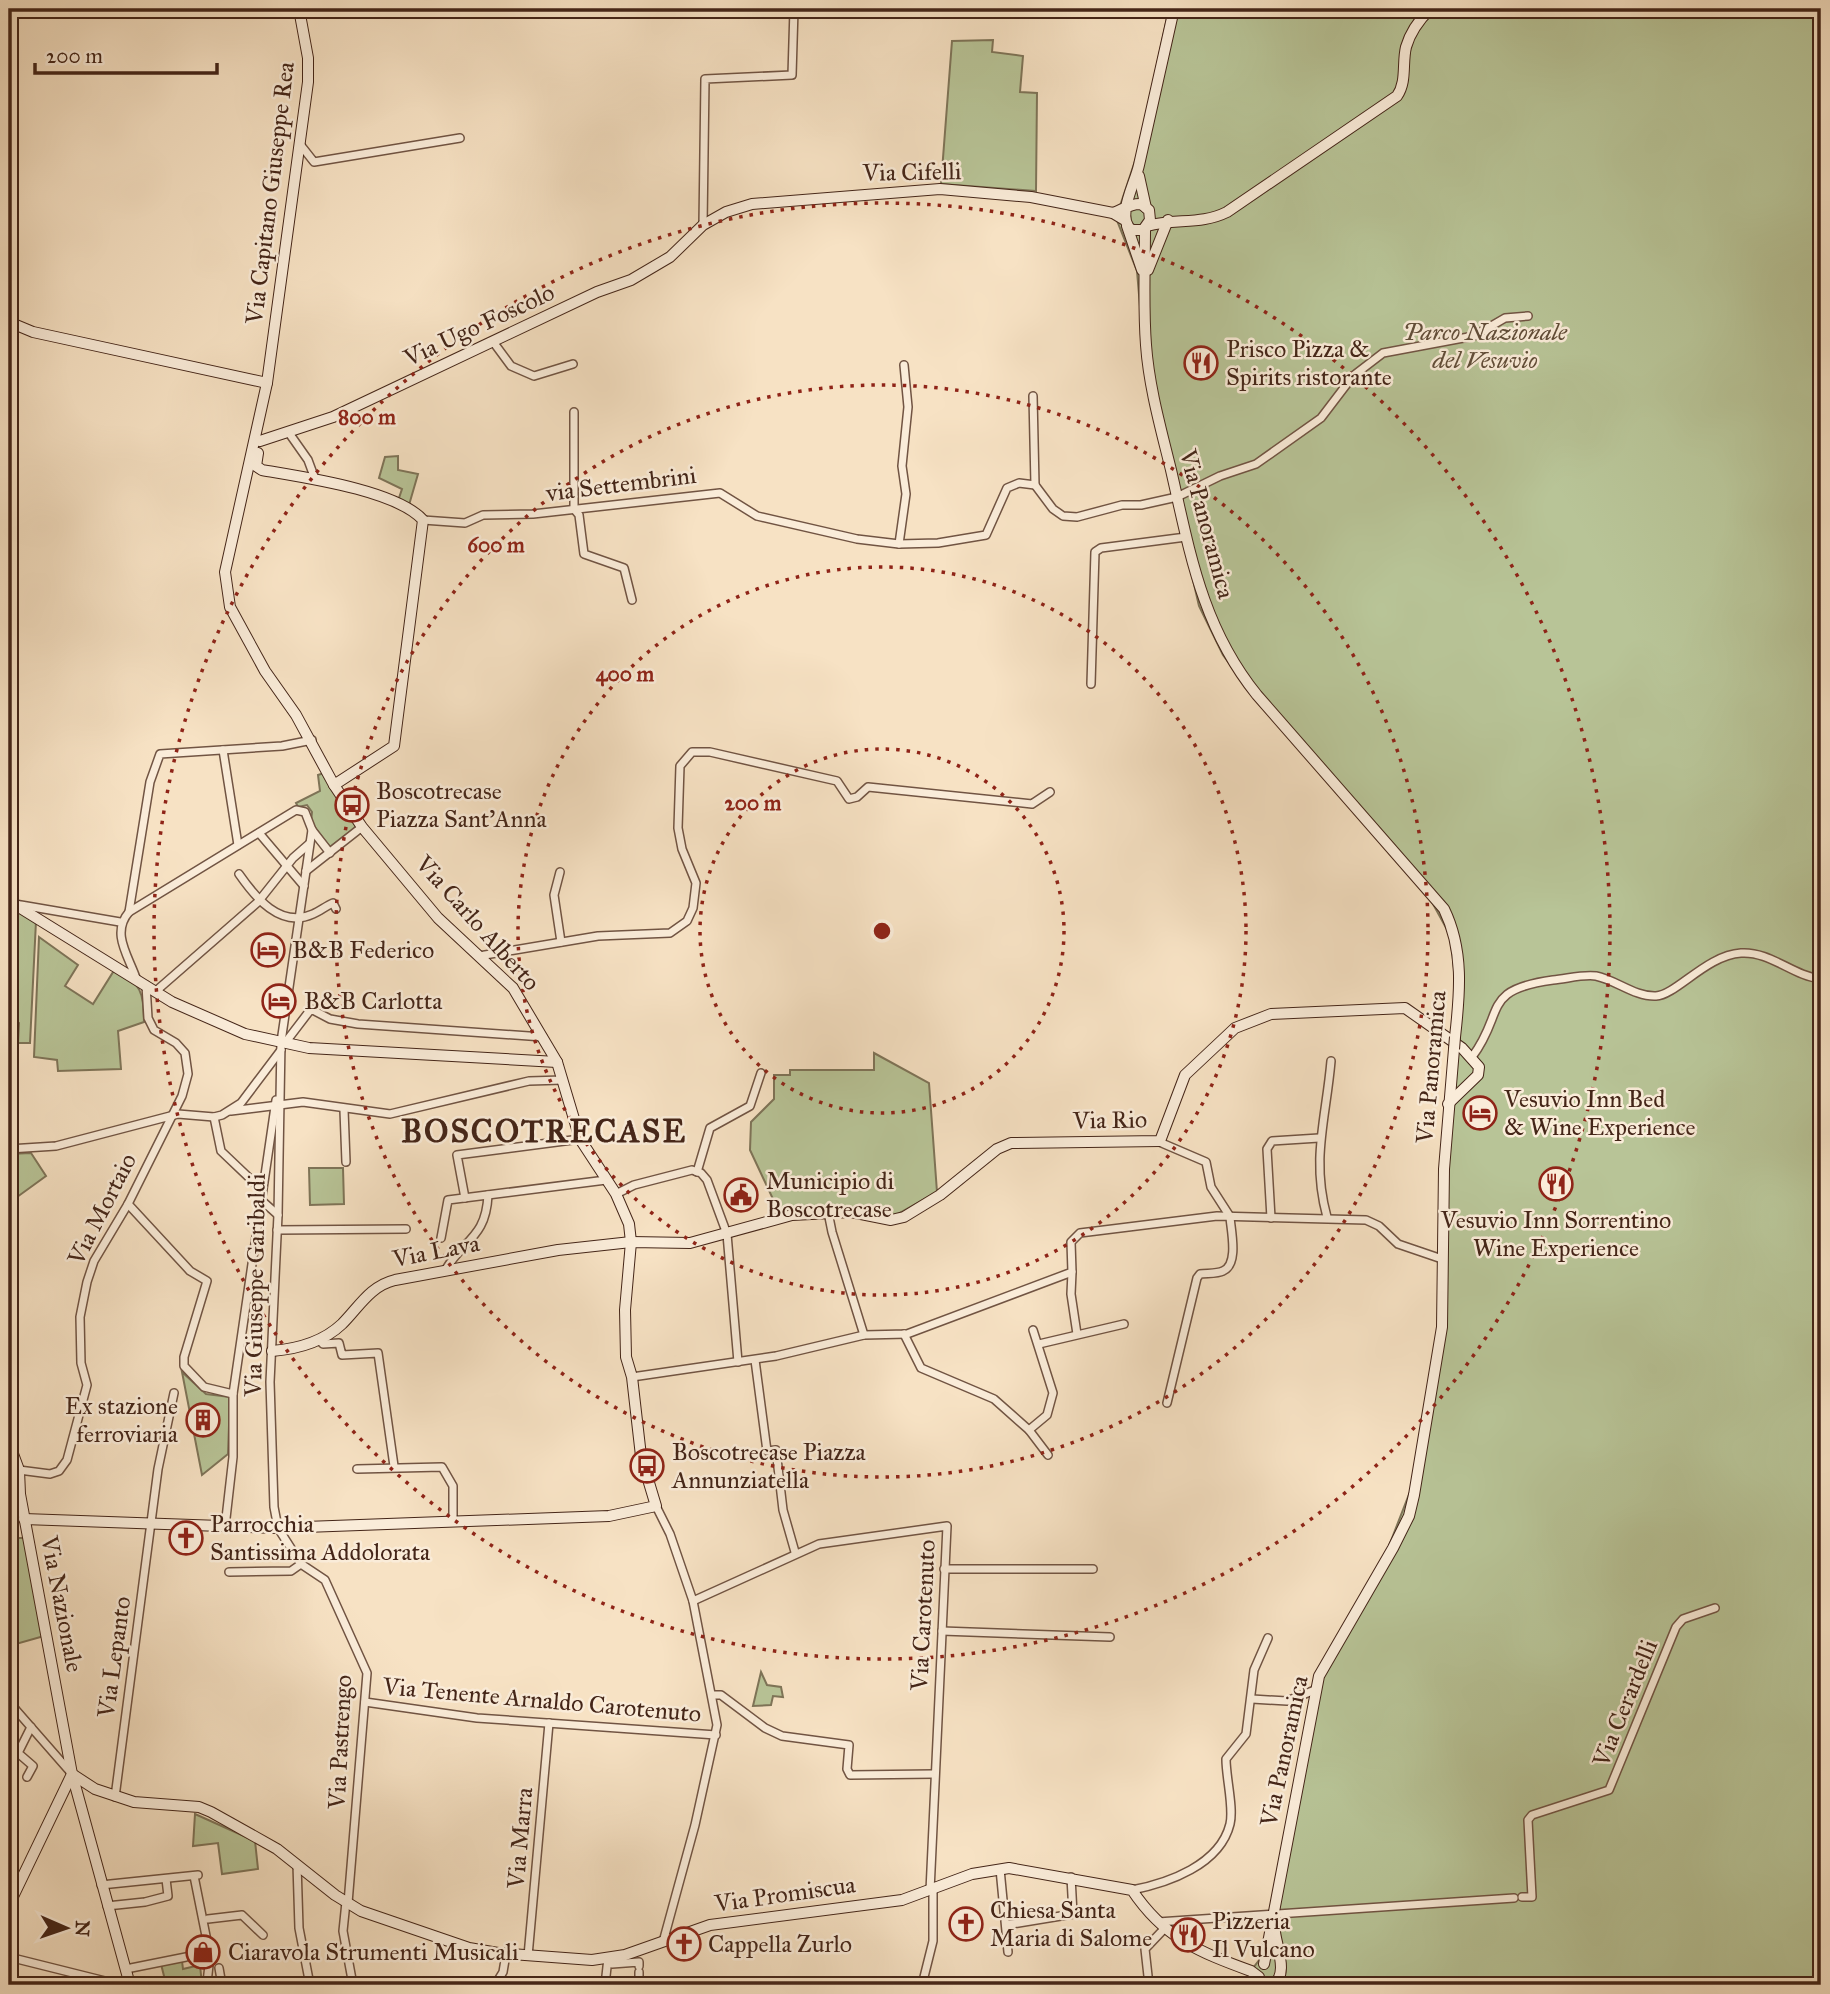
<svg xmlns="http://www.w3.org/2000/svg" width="1830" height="1994" font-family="'IM FELL Great Primer',serif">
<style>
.green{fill:#b8c497;stroke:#7e7458;stroke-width:2}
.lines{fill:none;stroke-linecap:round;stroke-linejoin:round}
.street-casing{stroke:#715443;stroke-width:10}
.secondary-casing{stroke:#442518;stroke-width:12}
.street{stroke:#faecd9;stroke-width:7}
.secondary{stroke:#faecd9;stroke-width:10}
.secondary-bridge-casing{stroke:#442518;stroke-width:12;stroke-linecap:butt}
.secondary-bridge{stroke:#faecd9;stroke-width:10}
.ring{fill:none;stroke:#8f2418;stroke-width:3.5;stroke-dasharray:3.5 7}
.labels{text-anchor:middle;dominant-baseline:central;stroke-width:5;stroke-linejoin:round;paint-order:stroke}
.street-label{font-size:24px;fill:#442518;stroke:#faecd9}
.park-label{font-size:24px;font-style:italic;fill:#614d38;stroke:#faecd9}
.poi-label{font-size:24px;fill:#442518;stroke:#faecd9;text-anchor:start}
.district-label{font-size:32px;font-weight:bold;letter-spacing:2px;fill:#442518;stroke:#faecd9}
.centre{fill:#8f2418;stroke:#faecd9;stroke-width:3.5}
.ring-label{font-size:21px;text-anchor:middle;font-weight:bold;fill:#8f2418;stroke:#faecd9;stroke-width:5;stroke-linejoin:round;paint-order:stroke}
</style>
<rect width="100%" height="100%" fill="#f7e2c4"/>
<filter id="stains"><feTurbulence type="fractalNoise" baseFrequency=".00286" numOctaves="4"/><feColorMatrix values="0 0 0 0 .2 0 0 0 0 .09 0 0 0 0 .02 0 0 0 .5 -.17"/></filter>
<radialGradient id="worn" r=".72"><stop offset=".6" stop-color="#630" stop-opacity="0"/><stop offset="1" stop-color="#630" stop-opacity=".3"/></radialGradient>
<g class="green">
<polygon points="1169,9 1821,9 1821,1985 1254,1985 1250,1972 1263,1955 1316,1675 1387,1551 1413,1484 1439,1328 1456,985 1450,935 1427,893 1260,705 1223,655 1199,606 1146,377 1137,271 1116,218 1138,152"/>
<polygon points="993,40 992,52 1023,56 1020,92 1037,93 1036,191 941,184 952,41"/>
<polygon points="398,456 398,470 418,474 409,505 398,501 402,489 379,478 385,457"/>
<polygon points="324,773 356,827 330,847 311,822 312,812 307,805 298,807 296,803 320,791 318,775"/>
<polygon points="9,905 36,921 30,1043 18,1043 19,1023 9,1021"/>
<path d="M39,937L78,965L65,986L93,1004L115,969C142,986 143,990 144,1022L118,1031L121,1069L58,1071L57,1060L34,1057Z"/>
<polygon points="874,1053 929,1083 937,1192 894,1216 831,1207 780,1214 750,1150 751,1122 774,1099 774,1075 790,1075 790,1070 874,1070"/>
<polygon points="31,1153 46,1176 13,1200 9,1195 9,1154"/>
<polygon points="309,1168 343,1168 344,1204 310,1205"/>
<polygon points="182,1372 206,1394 230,1397 228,1454 202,1475"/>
<polygon points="9,1538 25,1538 44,1636 9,1646"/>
<polygon points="761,1672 767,1685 781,1687 783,1697 773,1696 771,1705 753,1706"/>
<polygon points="195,1814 255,1841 258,1869 222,1874 218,1843 193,1846"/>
<polygon points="182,1961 183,1969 200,1965 202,1985 176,1985 175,1979 165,1980 161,1964"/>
</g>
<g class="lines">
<defs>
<g id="street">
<polyline points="299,143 314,162 460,138"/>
<polyline points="703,225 705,79 792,75 794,9"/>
<polyline points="494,343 511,366 534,376 573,364"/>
<polyline points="1033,396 1035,485 1053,509 1063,516 1077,517 1122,505 1141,505 1177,497 1220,476 1256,464 1321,418 1353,376 1383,353 1474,336 1505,318 1528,316"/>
<polyline points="574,412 574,509 579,515 584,554 624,568 632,600"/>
<polyline points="289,433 308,460 315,479"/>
<polyline points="423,520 465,523 483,515 533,514 720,493 757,516 857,539 899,544 938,543 986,535 1007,488 1019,483 1035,485"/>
<polyline points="899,544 906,494 902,466 908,407 904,365"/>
<polyline points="1091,684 1095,552 1101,548 1186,537"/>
<polyline points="223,750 238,845"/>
<polyline points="9,776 9,783"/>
<polyline points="312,830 281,1042 278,1215 270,1382 274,1507 278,1528 301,1564 325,1580 367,1673 348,1903"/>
<polyline points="259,833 304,886"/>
<polyline points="306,871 362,827"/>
<polyline points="560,872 554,895 561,942"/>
<path d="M239,874C255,897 280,929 313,914C320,911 326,906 333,903L336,909"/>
<polyline points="15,904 120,922"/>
<polyline points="129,912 150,782 160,754 282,746 312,740"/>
<polyline points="479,956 598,936 670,933 687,921 693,908 696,883 682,849 678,828 680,766 692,752 710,752 837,781 849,799 857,797 868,787 1032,804 1050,792"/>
<path d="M136,978C128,955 111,933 129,912L296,810L305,812L312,830L330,853"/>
<polyline points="156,991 258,902 293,858 309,844"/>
<polyline points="285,1043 311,1009 330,1019 358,1024 543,1037"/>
<path d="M1472,1057C1506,1012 1480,990 1553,980C1566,979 1583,974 1596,976C1616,980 1635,997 1656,996C1676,995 1707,955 1741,953C1770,951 1793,976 1821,979"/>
<polyline points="344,1110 346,1162"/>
<polyline points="231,1111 303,1102 390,1114 529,1081 563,1080"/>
<polyline points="214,1117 221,1151 262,1190"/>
<polyline points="1157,1141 1206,1162 1211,1187 1229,1215"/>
<polyline points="9,1149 56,1146 178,1114 214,1117 222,1115 241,1103 281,1050"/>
<polyline points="697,1172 710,1128 750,1106 761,1073"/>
<polyline points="616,1194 634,1185 692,1170 701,1173 707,1180 727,1234 738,1362"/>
<polyline points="465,1198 457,1155 580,1139"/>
<polyline points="260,1199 278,1215"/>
<polyline points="128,1204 190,1271 207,1281 184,1357 184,1366 204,1387 233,1394"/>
<polyline points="828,1212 832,1232 864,1335"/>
<path d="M1327,1217C1311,1159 1326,1119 1331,1061"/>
<polyline points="1271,1218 1267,1149 1272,1141 1319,1138"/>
<polyline points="277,1230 406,1229"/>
<polyline points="441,1238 448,1200 606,1180"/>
<path d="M446,1269C464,1239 486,1238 488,1195"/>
<polyline points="1072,1272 1071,1294 1077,1334"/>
<polyline points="904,1334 921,1368 994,1399 1029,1430 1048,1455"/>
<polyline points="319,1340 323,1344 339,1343 342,1355 378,1353 394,1466"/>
<polyline points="1039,1344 1124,1324"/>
<polyline points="755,1360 767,1451 776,1450 783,1510 795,1552"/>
<polyline points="632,1377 776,1356 864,1335 907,1334 1072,1272 1071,1242 1080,1233 1217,1216 1366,1220 1379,1226 1398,1244 1442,1259"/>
<path d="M1167,1403L1197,1278L1200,1274C1207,1273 1217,1274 1223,1271C1239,1264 1231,1231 1230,1217"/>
<polyline points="1029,1430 1047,1415 1053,1393 1033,1330"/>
<polyline points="357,1469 442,1467 453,1486 453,1522"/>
<polyline points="19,1470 50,1474 59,1471 67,1460 87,1385 81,1363 80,1317 87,1282 94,1261 128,1204 182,1096 188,1074 185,1053 176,1043 154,1030 148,1018 146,985"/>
<polyline points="656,1506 670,1534 693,1601 717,1725 695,1825 663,1942"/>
<polyline points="225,1527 233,1457 233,1394 276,1100"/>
<polyline points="944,1569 1093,1569"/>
<polyline points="229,1572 291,1571 301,1564"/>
<polyline points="693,1601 819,1544 947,1526 930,1891"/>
<polyline points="942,1631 1110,1637"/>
<polyline points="712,1695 721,1695 765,1728 782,1736 849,1745 847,1769 850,1775 934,1774"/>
<polyline points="1252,1699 1287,1701 1315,1690"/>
<polyline points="9,1702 72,1774"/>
<polyline points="365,1702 477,1718 716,1735"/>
<polyline points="9,1720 15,1709"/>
<polyline points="27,1777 33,1766 18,1753 31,1727"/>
<polyline points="115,1797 158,1469 174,1393"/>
<polyline points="297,1864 299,1928 310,1985"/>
<polyline points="1000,1869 1008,1952"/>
<polyline points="194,1876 210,1956 207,1983"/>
<polyline points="101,1885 198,1875"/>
<path d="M1132,1890C1168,1883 1220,1865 1230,1824C1234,1808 1226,1778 1226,1759L1246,1734L1254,1670L1268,1638"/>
<polyline points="1522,1897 1532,1897 1528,1820 1532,1815 1609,1790 1676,1627 1683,1619 1715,1608"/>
<polyline points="346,1902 343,1931 353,1985"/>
<polyline points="107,1906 145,1902 168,1896 166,1879"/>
<polyline points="208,1919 242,1915 263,1935"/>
<polyline points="1158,1922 1514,1898"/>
<polyline points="1006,1925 1073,1914 1071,1877"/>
<polyline points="528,1956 549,1723"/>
<polyline points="9,1957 121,1985"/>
<polyline points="608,1958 612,1964 639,1962 639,1966"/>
<polyline points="219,1968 222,1985"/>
<polyline points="126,1969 186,1957"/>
<polyline points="639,1972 639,1985"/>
<polyline points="495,1985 503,1972 506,1954"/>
<polyline points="605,1985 608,1958"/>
<polyline points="922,1985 933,1941 933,1889"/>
<polyline points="1149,1985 1145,1949 1164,1929"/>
</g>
<g id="secondary">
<polyline points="1139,176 1146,208"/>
<path d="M1113,213C1122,210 1131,203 1141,204L1149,210L1150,220L1143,230H1132C1115,218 1135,184 1139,165L1174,9"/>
<polyline points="1127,226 1142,270"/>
<path d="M1147,226C1175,218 1201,225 1227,212L1397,96C1407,82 1402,63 1406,47C1410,33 1420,19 1430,9"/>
<path d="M1145,228C1145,267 1143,306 1146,345C1149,387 1161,429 1171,470C1190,553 1202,627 1257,695L1444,909C1464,950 1460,993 1455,1037"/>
<polyline points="1148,270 1168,220"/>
<polyline points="9,322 33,332 267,383"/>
<polyline points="260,441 333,417 597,292 631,280 670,257 703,225 726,212 752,204 940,189 1031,197 1113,213 1123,219"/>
<path d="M258,453L256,466L262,470C302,477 396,490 423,520L394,746L334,785"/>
<polyline points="9,901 172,1002 245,1034 309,1048 557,1062"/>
<path d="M272,1351C297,1349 323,1342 342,1324C359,1307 370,1286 395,1280L558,1250L631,1242L690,1243L792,1215L851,1212L891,1220L904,1217L940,1195L997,1149L1011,1143L1160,1141L1185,1075L1235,1028L1271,1014L1405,1008L1462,1048L1479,1067L1478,1075L1448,1104"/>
<polyline points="9,1443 19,1470 20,1494 72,1774 130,1985"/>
<polyline points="24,1519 278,1528 609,1516 656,1506 641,1456 632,1377 626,1357 625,1310 631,1242 629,1224 616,1194 580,1139 557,1062 513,988 438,918 362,827 334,785 296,715 265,671 230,607 225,572 267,383 308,82 308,58 299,9"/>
<path d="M72,1774L95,1789L134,1802L199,1807L211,1812L277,1849L335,1895L361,1911L469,1948L498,1953L592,1960L625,1955L710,1925L902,1900L972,1874L1009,1868L1132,1890C1164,1938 1199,1952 1251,1971L1259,1977"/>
<polyline points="9,1905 72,1774"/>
<polyline points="1264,1964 1319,1676 1393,1548 1409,1516 1414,1495 1442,1327 1444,1169 1454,1049"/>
<path d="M1272,1985C1289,1976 1277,1948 1275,1932"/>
</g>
</defs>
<use href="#street" class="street-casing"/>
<use href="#secondary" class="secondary-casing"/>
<use href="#street" class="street"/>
<use href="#secondary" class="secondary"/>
<defs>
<polyline id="secondary-bridge" points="1454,1049 1455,1037"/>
</defs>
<use href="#secondary-bridge" class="secondary-bridge-casing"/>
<use href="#secondary-bridge" class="secondary-bridge"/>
</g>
<g class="ring">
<circle cx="882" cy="931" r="182"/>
<circle cx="882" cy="931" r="364"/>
<circle cx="882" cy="931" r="546"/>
<circle cx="882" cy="931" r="728"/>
</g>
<defs>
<symbol id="restaurant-ring" viewBox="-11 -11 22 22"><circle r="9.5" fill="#faecd9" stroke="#8f2418" stroke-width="1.5"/><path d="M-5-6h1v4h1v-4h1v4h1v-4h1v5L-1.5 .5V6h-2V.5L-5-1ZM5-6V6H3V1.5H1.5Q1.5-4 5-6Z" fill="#8f2418"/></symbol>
<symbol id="bus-ring" viewBox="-11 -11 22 22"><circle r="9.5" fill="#faecd9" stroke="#8f2418" stroke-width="1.5"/><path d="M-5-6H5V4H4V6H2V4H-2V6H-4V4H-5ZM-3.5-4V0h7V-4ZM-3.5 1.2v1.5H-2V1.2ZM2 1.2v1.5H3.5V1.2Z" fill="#8f2418"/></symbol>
<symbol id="hotel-ring" viewBox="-11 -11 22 22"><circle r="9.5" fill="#faecd9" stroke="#8f2418" stroke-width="1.5"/><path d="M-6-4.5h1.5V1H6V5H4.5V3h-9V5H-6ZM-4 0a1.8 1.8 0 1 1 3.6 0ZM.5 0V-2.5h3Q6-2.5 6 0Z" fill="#8f2418"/></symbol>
<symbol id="civic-ring" viewBox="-11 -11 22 22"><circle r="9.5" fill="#faecd9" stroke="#8f2418" stroke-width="1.5"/><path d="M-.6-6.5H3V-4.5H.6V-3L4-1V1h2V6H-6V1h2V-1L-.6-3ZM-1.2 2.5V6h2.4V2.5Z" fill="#8f2418"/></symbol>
<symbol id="building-ring" viewBox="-11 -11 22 22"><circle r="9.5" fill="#faecd9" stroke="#8f2418" stroke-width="1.5"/><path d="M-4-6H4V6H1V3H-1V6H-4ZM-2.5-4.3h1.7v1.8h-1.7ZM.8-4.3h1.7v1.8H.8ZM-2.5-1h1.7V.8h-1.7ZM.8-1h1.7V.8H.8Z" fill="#8f2418"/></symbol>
<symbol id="church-ring" viewBox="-11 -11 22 22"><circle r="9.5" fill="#faecd9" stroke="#8f2418" stroke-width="1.5"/><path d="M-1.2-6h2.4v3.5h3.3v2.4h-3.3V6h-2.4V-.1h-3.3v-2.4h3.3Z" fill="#8f2418"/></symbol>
<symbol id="shop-ring" viewBox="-11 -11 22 22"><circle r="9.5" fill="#faecd9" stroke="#8f2418" stroke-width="1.5"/><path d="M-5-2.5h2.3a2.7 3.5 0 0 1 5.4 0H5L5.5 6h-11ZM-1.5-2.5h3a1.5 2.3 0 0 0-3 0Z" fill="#8f2418"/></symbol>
</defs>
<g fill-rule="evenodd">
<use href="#restaurant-ring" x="1182" y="344" width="38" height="38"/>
<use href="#bus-ring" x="333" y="786" width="38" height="38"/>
<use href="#hotel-ring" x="249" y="931" width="38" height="38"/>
<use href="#hotel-ring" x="260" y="982" width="38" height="38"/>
<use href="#hotel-ring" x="1461" y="1094" width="38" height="38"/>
<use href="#restaurant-ring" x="1537" y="1165" width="38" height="38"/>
<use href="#civic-ring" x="722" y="1176" width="38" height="38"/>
<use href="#building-ring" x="184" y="1401" width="38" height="38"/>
<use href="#bus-ring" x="628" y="1447" width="38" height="38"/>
<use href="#church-ring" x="167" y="1519" width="38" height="38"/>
<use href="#church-ring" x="947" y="1905" width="38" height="38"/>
<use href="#restaurant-ring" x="1169" y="1916" width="38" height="38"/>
<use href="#church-ring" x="665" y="1925" width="38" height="38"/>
<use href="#shop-ring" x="184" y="1933" width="38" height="38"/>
</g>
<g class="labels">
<g class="street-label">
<text transform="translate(912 172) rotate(-1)">Via Cifelli</text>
<text transform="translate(270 193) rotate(-83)">Via Capitano Giuseppe Rea</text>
<text transform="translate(479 325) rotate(-25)">Via Ugo Foscolo</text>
<text transform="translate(621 484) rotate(-7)">via Settembrini</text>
<text transform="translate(1207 524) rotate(75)">Via Panoramica</text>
<text transform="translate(478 923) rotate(48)">Via Carlo Alberto</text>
<text transform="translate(1431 1067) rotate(-85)">Via Panoramica</text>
<text transform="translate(1110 1120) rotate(-1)">Via Rio</text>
<text transform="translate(102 1209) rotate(-63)">Via Mortaio</text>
<text transform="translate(436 1251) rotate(-11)">Via Lava</text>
<text transform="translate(255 1285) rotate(-89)">Via Giuseppe Garibaldi</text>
<text transform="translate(62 1604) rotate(79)">Via Nazionale</text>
<text transform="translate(923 1615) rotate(-87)">Via Carotenuto</text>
<text transform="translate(114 1657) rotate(-82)">Via Lepanto</text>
<text transform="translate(542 1700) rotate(5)">Via Tenente Arnaldo Carotenuto</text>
<text transform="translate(1625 1703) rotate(-68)">Via Cerardelli</text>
<text transform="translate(340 1742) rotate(-87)">Via Pastrengo</text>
<text transform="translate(1284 1751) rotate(-78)">Via Panoramica</text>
<text transform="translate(520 1838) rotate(-85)">Via Marra</text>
<text transform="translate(785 1894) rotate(-8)">Via Promiscua</text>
</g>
<g class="park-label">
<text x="1485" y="332">Parco Nazionale<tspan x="1485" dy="28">del Vesuvio</tspan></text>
</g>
<g class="poi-label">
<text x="1226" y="349">Prisco Pizza &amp;<tspan x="1226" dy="28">Spirits ristorante</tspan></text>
<text x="376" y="791">Boscotrecase<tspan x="376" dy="28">Piazza Sant'Anna</tspan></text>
<text x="292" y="950">B&amp;B Federico</text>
<text x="304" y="1001">B&amp;B Carlotta</text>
<text x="1504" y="1099">Vesuvio Inn Bed<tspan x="1504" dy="28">&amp; Wine Experience</tspan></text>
<text x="766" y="1181">Municipio di<tspan x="766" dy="28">Boscotrecase</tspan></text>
<text x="1556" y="1220" text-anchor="middle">Vesuvio Inn Sorrentino<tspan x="1556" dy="28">Wine Experience</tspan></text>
<text x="178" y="1406" text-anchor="end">Ex stazione<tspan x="178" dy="28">ferroviaria</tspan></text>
<text x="672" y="1452">Boscotrecase Piazza<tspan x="672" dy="28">Annunziatella</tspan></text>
<text x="210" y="1524">Parrocchia<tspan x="210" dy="28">Santissima Addolorata</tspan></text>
<text x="990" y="1910">Chiesa Santa<tspan x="990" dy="28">Maria di Salome</tspan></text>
<text x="1212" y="1921">Pizzeria<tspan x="1212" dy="28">Il Vulcano</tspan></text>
<text x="708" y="1944">Cappella Zurlo</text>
<text x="228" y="1952">Ciaravola Strumenti Musicali</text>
</g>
<g class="district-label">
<text x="544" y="1131">BOSCOTRECASE</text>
</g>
</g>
<circle cx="882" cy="931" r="10" class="centre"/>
<g class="ring-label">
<text x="367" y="424">800 m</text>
<text x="496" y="552">600 m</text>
<text x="625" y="681">400 m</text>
<text x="753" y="810">200 m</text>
</g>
<rect width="1830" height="1994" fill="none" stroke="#f7e2c4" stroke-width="35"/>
<rect x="10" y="10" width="1809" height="1973" fill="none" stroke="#442518" stroke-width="3.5"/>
<rect x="18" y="18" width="1795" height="1959" fill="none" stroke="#442518" stroke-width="2"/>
<g transform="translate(66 1928) rotate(92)" stroke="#faecd9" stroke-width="5" paint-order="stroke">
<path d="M0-5L12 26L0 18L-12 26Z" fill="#442518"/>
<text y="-10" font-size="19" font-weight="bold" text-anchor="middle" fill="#442518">N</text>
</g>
<path d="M35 63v10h182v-10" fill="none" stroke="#442518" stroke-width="3.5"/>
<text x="46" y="63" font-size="21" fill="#442518" stroke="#faecd9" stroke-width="5" paint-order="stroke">200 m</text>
<rect width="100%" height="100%" filter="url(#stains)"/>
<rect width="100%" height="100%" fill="url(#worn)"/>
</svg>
